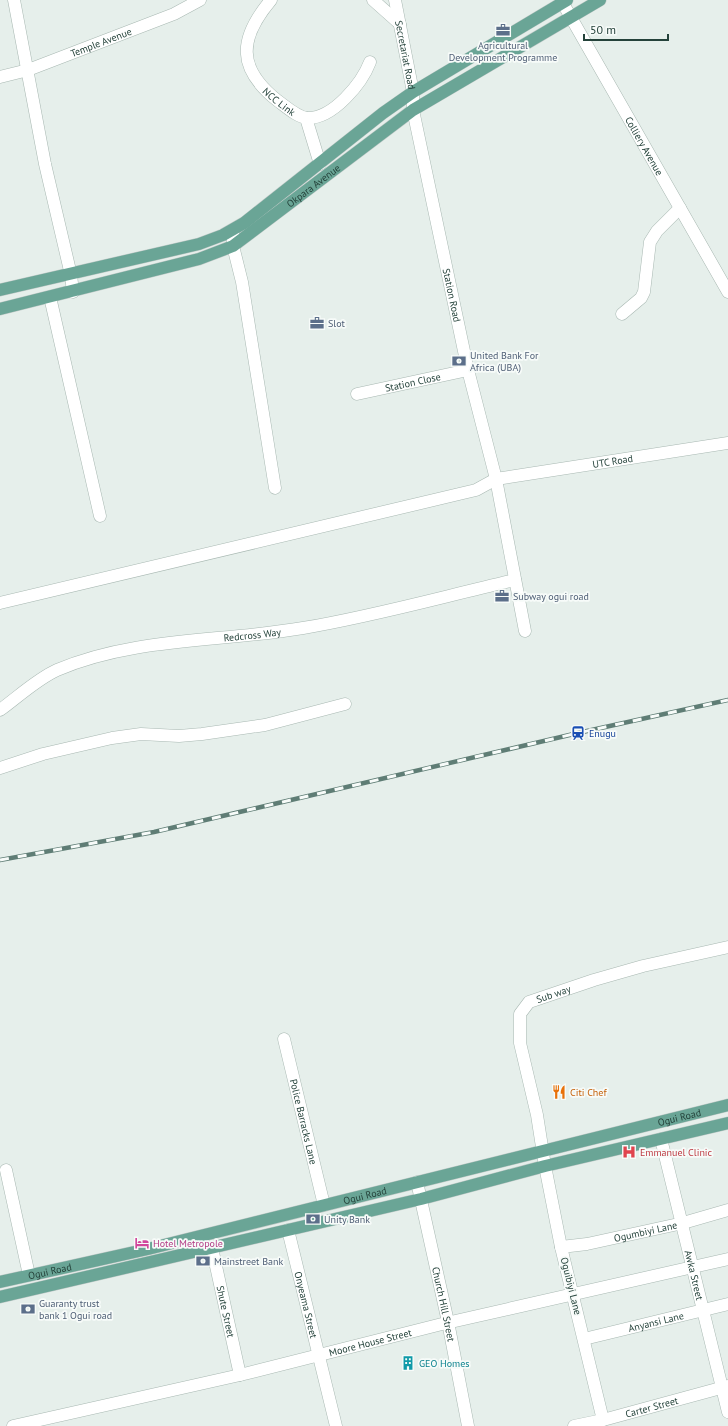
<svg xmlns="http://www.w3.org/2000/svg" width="728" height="1426" font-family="'PT Sans',sans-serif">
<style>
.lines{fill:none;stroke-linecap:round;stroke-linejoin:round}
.street-casing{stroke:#a8b8b2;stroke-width:13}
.primary-casing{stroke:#c2cac8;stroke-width:13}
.street{stroke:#fff;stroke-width:12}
.primary{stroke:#6aa596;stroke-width:12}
.rail-casing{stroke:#5f7d75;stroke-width:4.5}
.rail{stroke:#f7fbf9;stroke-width:3;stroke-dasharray:9;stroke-linecap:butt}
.labels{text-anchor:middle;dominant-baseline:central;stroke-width:3.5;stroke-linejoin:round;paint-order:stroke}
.street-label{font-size:10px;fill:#24423a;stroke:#f7fbf9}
.service-label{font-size:10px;fill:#4e5e75;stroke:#f7fbf9;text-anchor:start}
.transit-label{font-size:10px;fill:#164399;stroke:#f7fbf9;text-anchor:start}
.food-label{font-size:10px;fill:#c56008;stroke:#f7fbf9;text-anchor:start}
.health-label{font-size:10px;fill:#be3a42;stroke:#f7fbf9;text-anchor:start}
.hotel-label{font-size:10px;fill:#b23c85;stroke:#f7fbf9;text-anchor:start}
.culture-label{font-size:10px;fill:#0d838f;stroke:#f7fbf9;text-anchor:start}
</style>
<rect width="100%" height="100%" fill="#e6efeb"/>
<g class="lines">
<defs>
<g id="street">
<polyline points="14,0 45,164 71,275 73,292"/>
<path id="s1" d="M271,0C239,38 236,68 278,101C285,106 297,117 307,118C333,119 362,83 370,62"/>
<polyline points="373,0 400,24"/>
<path id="s2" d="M395,0L413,92V110L468,370L496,479L525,631"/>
<path id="s3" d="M561,0L728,292"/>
<path id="s4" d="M0,77L28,70L174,14L200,0"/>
<polyline points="306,118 320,164"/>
<polyline points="233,230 233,246 242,282 275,488"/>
<polyline points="50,297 100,516"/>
<polyline points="622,314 641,298 644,292 650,242 657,231 680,208"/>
<path id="s5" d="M357,394L468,370"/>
<path id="s6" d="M0,603L459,494L476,490L496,479L728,443"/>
<path id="s7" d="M0,710C18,697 37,679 57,670C134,637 222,642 303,628C375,616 445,596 515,580"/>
<polyline points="0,768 43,754 112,738 141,734 179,736 202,734 265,725 345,704"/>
<path id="s8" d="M284,1039L324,1205"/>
<path id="s9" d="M661,1139L728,1412"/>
<polyline points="6,1170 29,1275"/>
<path id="s10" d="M417,1182L448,1322L468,1426"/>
<path id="s11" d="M288,1230L336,1426"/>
<path id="s12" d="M561,1247L587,1244L683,1223L728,1210"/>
<path id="s13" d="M212,1248L240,1375"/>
<path id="s14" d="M584,1339L728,1304"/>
<path id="s15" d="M603,1420L561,1247L545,1166L537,1115L520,1043V1014L529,1002L594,980L643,966L728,947"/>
<path id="s16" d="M13,1426L240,1375L442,1324L728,1259"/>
<path id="s17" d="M574,1426L603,1420L728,1386"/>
</g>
<g id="primary">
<polyline points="0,290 199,244 223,235 244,223 383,113 413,92 567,0"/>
<path id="s18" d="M0,309L199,259L233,246L413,110L600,0"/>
<path id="s19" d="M0,1282L148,1249L728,1105"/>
<polyline points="0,1297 421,1199 545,1166 728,1123"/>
</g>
</defs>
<use href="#street" class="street-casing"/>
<use href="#primary" class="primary-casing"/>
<use href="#street" class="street"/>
<use href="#primary" class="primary"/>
<defs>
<polyline id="rail" points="0,860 154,832 578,733 728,700"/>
</defs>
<use href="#rail" class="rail-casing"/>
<use href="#rail" class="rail"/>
</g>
<defs>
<symbol id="office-bare" viewBox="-9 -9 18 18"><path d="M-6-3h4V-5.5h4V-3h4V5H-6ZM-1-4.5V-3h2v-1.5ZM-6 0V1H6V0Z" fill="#5c6f8a" stroke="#f7fbf9" stroke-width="2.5" paint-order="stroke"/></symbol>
<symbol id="bank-bare" viewBox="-9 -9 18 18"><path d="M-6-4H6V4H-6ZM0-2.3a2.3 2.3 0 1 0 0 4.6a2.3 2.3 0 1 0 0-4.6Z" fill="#5c6f8a" stroke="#f7fbf9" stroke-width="2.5" paint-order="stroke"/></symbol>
<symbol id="station-bare" viewBox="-9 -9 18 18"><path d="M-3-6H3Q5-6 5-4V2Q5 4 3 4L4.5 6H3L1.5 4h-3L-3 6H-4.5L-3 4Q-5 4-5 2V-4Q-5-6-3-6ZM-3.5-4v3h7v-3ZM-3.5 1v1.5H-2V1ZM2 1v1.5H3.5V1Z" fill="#1a4fb4" stroke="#f7fbf9" stroke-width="2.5" paint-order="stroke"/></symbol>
<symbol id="restaurant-bare" viewBox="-9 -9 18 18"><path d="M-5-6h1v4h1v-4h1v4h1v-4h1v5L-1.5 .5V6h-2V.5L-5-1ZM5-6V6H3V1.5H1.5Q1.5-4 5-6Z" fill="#e8710a" stroke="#f7fbf9" stroke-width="2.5" paint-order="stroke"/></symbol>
<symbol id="hospital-bare" viewBox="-9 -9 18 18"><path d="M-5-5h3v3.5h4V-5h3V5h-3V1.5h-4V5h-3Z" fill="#e0444e" stroke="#f7fbf9" stroke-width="2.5" paint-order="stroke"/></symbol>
<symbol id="hotel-bare" viewBox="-9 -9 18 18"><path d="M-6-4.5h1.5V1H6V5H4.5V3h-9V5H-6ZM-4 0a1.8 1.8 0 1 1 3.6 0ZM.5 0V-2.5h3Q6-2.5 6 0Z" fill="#d1479c" stroke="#f7fbf9" stroke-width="2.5" paint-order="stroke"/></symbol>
<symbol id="building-bare" viewBox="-9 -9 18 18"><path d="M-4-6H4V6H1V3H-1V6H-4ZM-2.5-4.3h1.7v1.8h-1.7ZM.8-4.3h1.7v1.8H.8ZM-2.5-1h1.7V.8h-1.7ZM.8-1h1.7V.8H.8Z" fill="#0f9aa8" stroke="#f7fbf9" stroke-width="2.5" paint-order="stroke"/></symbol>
</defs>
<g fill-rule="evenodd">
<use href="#office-bare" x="493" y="20" width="20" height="20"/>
<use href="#office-bare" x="307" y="313" width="20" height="20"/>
<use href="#bank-bare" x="449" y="351" width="20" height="20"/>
<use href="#office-bare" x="492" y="586" width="20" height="20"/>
<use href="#station-bare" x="568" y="723" width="20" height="20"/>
<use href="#restaurant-bare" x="549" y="1082" width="20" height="20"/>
<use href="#hospital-bare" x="619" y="1142" width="20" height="20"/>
<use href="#bank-bare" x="303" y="1209" width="20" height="20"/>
<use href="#hotel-bare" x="132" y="1233" width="20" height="20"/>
<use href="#bank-bare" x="193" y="1251" width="20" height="20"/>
<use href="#bank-bare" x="18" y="1299" width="20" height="20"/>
<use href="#building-bare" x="398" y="1353" width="20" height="20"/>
</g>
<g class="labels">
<g class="street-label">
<text stroke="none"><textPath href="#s4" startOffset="107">Temple Avenue</textPath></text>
<text stroke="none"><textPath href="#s2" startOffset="56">Secretariat Road</textPath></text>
<text stroke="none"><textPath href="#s1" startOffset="120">NCC Link</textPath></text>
<text stroke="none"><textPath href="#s3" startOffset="168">Colliery Avenue</textPath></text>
<text stroke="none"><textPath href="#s18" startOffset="342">Okpara Avenue</textPath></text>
<text stroke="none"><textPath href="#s2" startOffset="301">Station Road</textPath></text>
<text stroke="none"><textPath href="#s5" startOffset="57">Station Close</textPath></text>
<text stroke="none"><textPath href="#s6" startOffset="630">UTC Road</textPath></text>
<text stroke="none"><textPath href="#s7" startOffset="269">Redcross Way</textPath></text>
<text stroke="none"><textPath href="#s15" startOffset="456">Sub way</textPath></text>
<text stroke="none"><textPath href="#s19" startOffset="699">Ogui Road</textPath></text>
<text stroke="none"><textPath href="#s8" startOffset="85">Police Barracks Lane</textPath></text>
<text stroke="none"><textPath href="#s19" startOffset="375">Ogui Road</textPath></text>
<text stroke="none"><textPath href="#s12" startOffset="86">Ogumbiyi Lane</textPath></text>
<text stroke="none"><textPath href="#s19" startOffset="51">Ogui Road</textPath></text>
<text stroke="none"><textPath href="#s9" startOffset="140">Awka Street</textPath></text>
<text transform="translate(571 1286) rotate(76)">Oguibiyi Lane</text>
<text stroke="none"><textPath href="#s11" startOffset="77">Onyeama Street</textPath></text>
<text stroke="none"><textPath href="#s10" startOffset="125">Church Hill Street</textPath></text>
<text stroke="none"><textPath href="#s13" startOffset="65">Shute Street</textPath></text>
<text stroke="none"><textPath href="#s14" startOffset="74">Anyansi Lane</textPath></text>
<text stroke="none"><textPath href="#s16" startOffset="367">Moore House Street</textPath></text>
<text stroke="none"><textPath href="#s17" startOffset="80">Carter Street</textPath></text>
</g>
<g class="service-label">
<text x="503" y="45" text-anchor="middle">Agricultural<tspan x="503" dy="12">Development Programme</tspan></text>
<text x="328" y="323">Slot</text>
<text x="470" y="355">United Bank For<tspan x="470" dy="12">Africa (UBA)</tspan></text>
<text x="513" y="596">Subway ogui road</text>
<text x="324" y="1219">Unity Bank</text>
<text x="214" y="1261">Mainstreet Bank</text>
<text x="39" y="1303">Guaranty trust<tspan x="39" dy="12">bank 1 Ogui road</tspan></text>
</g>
<g class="transit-label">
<text x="589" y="733">Enugu</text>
</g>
<g class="food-label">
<text x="570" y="1092">Citi Chef</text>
</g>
<g class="health-label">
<text x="640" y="1152">Emmanuel Clinic</text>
</g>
<g class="hotel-label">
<text x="153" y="1243">Hotel Metropole</text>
</g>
<g class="culture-label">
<text x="419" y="1363">GEO Homes</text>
</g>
</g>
<path d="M584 34v6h84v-6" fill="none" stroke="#24423a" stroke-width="2"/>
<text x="590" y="34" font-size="12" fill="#24423a" stroke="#f7fbf9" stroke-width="3" paint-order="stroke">50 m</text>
</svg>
